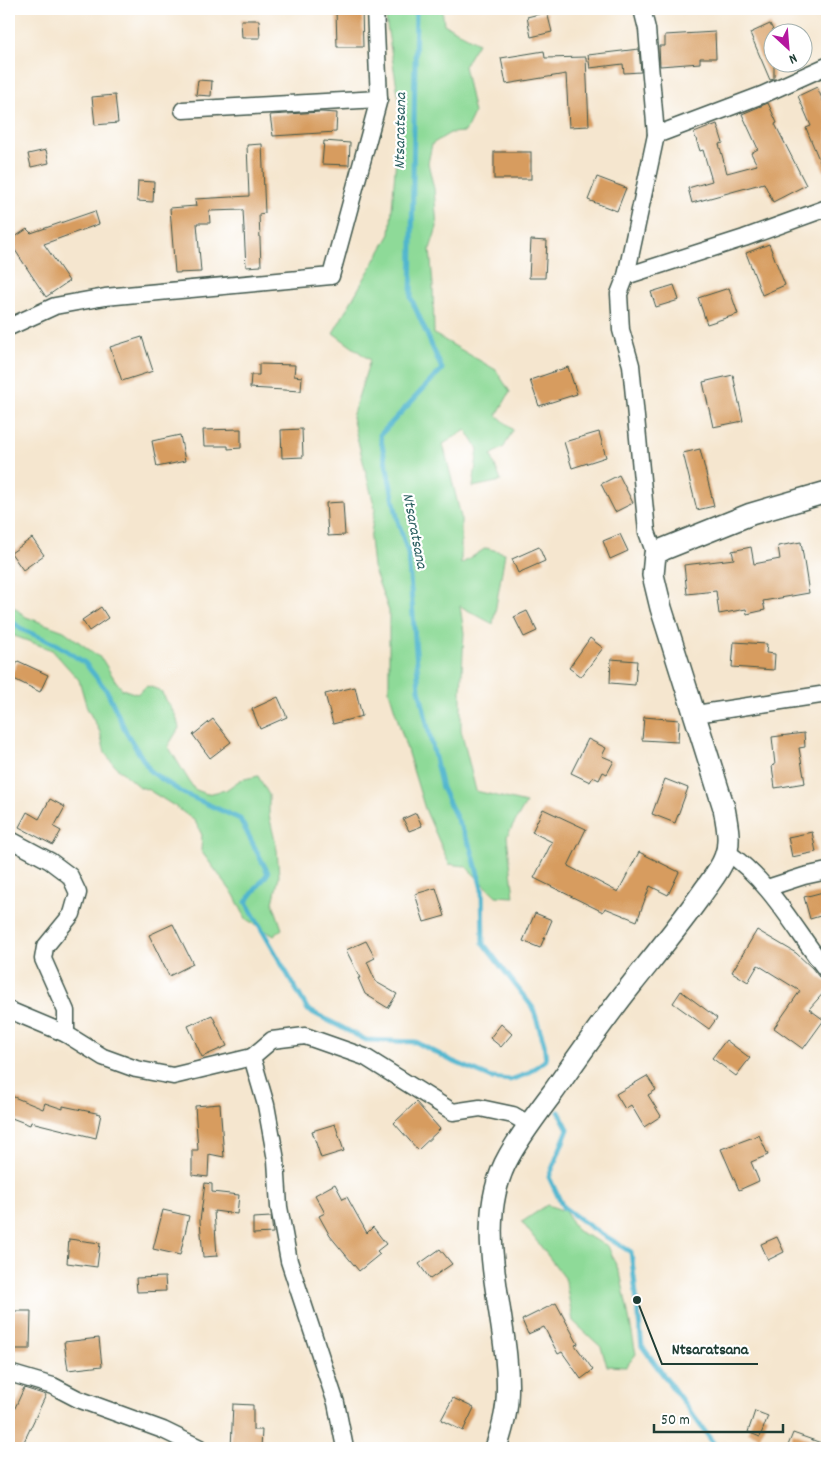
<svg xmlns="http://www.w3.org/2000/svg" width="836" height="1457" font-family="Dekko,sans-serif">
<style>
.green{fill:#8eda98;stroke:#568c66}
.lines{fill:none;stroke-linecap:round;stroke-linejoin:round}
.stream{stroke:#50b5ce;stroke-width:5}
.building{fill:#d79c5f}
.minor-casing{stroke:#3f564b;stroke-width:19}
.tertiary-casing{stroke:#3f564b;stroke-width:24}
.minor{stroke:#fff;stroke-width:16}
.tertiary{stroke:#fff;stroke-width:21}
.labels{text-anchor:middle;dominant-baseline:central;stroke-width:4.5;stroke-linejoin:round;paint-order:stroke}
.water-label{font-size:16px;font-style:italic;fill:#2e6162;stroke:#fff}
.leader{fill:none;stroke:#1f3d34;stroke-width:2}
.callout-dot{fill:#1f3d34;stroke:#fff;stroke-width:2}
.callout-label{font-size:16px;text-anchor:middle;font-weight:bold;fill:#1f3d34;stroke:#fff;stroke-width:4.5;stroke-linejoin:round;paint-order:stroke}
</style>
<rect width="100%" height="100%" fill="#fff"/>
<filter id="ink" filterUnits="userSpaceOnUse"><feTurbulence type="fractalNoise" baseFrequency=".02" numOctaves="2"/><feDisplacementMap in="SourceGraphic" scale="10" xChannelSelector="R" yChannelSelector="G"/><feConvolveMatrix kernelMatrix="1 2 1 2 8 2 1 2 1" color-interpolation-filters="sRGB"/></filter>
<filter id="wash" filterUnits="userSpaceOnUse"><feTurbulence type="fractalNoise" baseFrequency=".0096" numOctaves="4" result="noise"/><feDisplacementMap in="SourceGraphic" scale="20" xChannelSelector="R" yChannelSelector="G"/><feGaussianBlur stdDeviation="1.12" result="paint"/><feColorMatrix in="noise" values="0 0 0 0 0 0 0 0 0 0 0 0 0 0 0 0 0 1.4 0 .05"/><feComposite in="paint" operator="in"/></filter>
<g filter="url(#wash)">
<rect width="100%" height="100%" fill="#f5e6cf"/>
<g class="green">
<polygon points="387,9 442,9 444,24 478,43 464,66 474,113 465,132 450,133 432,144 428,163 434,189 437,227 430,249 433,285 434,334 496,370 510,392 497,415 513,430 504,447 491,455 501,481 473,487 478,449 466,430 443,444 461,517 461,564 486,548 505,553 493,624 460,606 464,633 461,692 461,730 476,791 526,803 507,836 514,897 496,896 465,866 449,864 425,809 389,691 389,611 373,567 370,539 375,509 352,417 370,360 333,333 390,234 400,106 386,20"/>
<polygon points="9,603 26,617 64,631 102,659 115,680 122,689 137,694 147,686 160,690 176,716 179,728 168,746 194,789 207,794 226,790 240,780 258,776 269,795 269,815 277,850 279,876 273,903 282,929 274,936 246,919 234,895 201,851 202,835 195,821 176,807 147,789 139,787 115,766 105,753 100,732 87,708 79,680 52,650 9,634"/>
<polygon points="547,1205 565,1211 577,1231 608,1246 621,1277 636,1354 626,1367 607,1366 601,1347 573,1321 565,1278 522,1222"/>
</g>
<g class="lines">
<g class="stream">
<polyline points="9,619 21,629 58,645 85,663 107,691 127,734 151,772 183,793 240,819 268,873 246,902 308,1010 366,1040 416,1042 452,1061 492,1078 510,1080 527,1074 546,1060 544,1043 533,1008 483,943 482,889 471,848 442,788 419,689 408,553 398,521 380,435 442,369 411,298 416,9"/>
<polyline points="559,1112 568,1129 549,1177 563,1207 592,1228 631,1252 642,1346 717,1448"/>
</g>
</g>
<g id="blocks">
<g class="building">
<polygon points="336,9 362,9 363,47 337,47"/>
<polygon points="547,12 552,32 531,37 527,17"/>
<polygon points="241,20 259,20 260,38 242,38"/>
<polygon points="770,24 774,32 774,79 770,80 750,33"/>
<polygon points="715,32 716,58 700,58 700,63 660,66 659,46 665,46 665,35"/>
<polygon points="639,49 641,72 624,73 623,64 590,68 588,55"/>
<polygon points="544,51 545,58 586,57 589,126 569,127 566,74 506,84 501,58"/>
<polygon points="198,80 212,81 211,96 196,95"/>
<polygon points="817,87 827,110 827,179 806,128 811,126 798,96"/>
<polygon points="115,95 118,123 95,125 92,97"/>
<polygon points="768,103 777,123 775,124 806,185 773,202 764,183 692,203 688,188 712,181 703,150 700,151 694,133 717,124 723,143 719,144 727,173 757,165 751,153 758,149 742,114"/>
<polygon points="321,112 337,113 336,132 273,136 270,115"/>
<polygon points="324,141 350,143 349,165 322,164"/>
<polygon points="262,144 265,213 259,214 261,266 246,267 243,210 209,211 210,223 197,223 201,272 175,273 170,208 196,206 195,199 249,196 247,145"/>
<polygon points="46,150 49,163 31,167 28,154"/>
<rect x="494" y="152" width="37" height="27"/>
<polygon points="597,177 626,188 617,211 588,200"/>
<polygon points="138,181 154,182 153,202 137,201"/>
<polygon points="95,211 99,224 44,244 69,281 46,297 9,241 27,229 31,233"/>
<polygon points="531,240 547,241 545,278 529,278"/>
<polygon points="769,244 785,285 762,295 746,253"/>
<polygon points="674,285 679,300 656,307 651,292"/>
<polygon points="729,288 738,314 707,324 698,298"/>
<polygon points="142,337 153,371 122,381 110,347"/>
<polygon points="259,364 295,365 294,376 302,377 301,391 250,388 251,375 259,375"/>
<polygon points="568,367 577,394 539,406 530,380"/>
<polygon points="733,375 743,421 713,427 703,382"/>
<polygon points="241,429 241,448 228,449 228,446 204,446 203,430"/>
<polygon points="302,429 303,457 282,458 281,430"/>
<polygon points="599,432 606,457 572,468 564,442"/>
<polygon points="180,435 185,461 157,467 152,441"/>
<polygon points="700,449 714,506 697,510 683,453"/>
<polygon points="619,475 633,503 615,512 601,484"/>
<polygon points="343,502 345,535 328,536 326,503"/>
<polygon points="620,534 628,551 610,559 603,541"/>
<polygon points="32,538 44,555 23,570 11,553"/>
<polygon points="801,542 809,593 763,601 765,610 747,614 746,609 719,614 716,591 687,594 684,565 734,559 732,551 751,547 754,564 780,559 778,546"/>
<polygon points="539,547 545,561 518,573 512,559"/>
<polygon points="101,607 108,618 89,631 82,620"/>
<polygon points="527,611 537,631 524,637 514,617"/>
<polygon points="590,638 603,648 581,677 569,668"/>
<polygon points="734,642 767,644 766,653 775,654 774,670 732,667"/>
<polygon points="611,659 637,661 635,685 610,683"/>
<polygon points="18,661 48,675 40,692 10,677"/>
<polygon points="355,687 362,716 333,724 325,694"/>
<polygon points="278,697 287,717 260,729 252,709"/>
<polygon points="644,717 679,720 678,742 642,740"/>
<polygon points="213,719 231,742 210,758 193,735"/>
<polygon points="804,733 805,747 799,748 805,783 775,788 772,766 775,765 772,737"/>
<polygon points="588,739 606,748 602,756 614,761 607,774 603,772 599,780 593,777 590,782 571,773"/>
<polygon points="665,779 688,788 675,823 652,814"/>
<polygon points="50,799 65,807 54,827 61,831 53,845 19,827 27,812 39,819"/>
<polygon points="543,809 586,829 568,866 618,892 639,852 679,872 668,895 650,886 637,921 605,908 603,912 534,878 552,842 532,832"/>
<polygon points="416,813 422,826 409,831 403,819"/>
<polygon points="812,832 816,852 792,857 788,837"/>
<polygon points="436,888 445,916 424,922 415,894"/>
<polygon points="827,891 827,914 810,919 804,897"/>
<polygon points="535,913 552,920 540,948 523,941"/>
<polygon points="173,924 193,964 169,976 149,935"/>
<polygon points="757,930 796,953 812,968 819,977 827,982 827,989 809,1009 824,1020 803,1049 774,1028 800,991 758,965 748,982 732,972"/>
<polygon points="366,941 375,958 367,962 376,982 397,994 388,1008 365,994 358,978 360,978 346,950"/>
<polygon points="681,991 717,1018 709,1029 673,1003"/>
<polygon points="212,1015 227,1046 202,1057 188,1026"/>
<polygon points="501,1024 512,1034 501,1047 490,1038"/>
<polygon points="726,1040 750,1058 736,1076 712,1058"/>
<polygon points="647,1076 656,1090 648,1095 661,1116 644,1127 631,1105 625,1109 616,1094"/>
<polygon points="9,1095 43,1109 45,1103 63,1109 63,1106 101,1114 96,1138 31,1122 30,1125 9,1117"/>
<polygon points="416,1102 440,1129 418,1150 394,1123"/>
<polygon points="220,1104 224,1157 209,1154 208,1177 192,1175 192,1150 198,1150 195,1106"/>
<polygon points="335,1124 344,1151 321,1158 312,1131"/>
<polygon points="759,1135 768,1155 751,1162 759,1181 739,1190 721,1149"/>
<polygon points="205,1183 212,1184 212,1192 239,1195 237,1214 214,1211 217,1256 203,1257 200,1221"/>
<polygon points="335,1184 343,1199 347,1197 367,1233 373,1227 386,1244 377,1251 380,1254 359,1271 330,1236 319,1216 325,1213 315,1195"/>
<polygon points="163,1210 189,1216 180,1255 153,1249"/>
<polygon points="271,1217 273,1233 253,1234 253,1218"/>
<polygon points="777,1237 784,1252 768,1260 761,1244"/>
<polygon points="69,1239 100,1243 97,1267 67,1263"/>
<polygon points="440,1249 452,1264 430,1279 419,1264"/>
<polygon points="165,1277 166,1291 137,1292 136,1278"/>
<polygon points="556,1303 578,1344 575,1345 593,1370 581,1379 562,1352 558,1354 544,1327 528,1334 522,1320"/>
<polygon points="9,1311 31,1311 30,1349 9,1349"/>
<polygon points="99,1338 102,1366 68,1370 64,1342"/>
<polygon points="24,1388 46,1395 21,1448 9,1448 9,1421"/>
<polygon points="453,1398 474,1408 463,1431 441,1420"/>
<polygon points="233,1404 253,1405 253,1430 262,1430 261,1448 231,1448"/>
<polygon points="755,1411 768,1416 760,1437 748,1432"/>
<polygon points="793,1433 827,1445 827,1448 787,1448"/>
</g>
</g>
</g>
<g filter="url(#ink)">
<use href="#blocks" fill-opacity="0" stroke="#3f564b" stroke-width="1"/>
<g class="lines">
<defs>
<g id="minor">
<polyline points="642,9 647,29 656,135 626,276 619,294 621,330 631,365 647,532 655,554"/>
<polyline points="183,110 379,99"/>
<polyline points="656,135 762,95 827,66"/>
<polyline points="626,276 744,238 827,208"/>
<polyline points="9,327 55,306 105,297 331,276 379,99 375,9"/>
<polyline points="696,714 827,694"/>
<polyline points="9,839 50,861 70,876 78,893 72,914 45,947 43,959 66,1011 66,1034"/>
<path d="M727,852C771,882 795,930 827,971"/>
<polyline points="767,888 804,876 827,871"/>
<polyline points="9,1010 66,1034 103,1057 136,1069 173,1076 252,1057"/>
<polyline points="9,1373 53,1386 78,1399 163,1430 200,1448"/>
<polyline points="345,1448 336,1403 289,1261 279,1207 276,1160 266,1105 252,1057 272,1040 305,1036 365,1057 453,1112 480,1108 513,1115 530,1125"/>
</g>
<path id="tertiary" d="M496,1448C501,1433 506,1417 507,1401C513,1322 467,1230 509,1156C522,1133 538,1112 554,1091C579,1055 604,1019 632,984C655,955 679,926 701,895C709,883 720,871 725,857C731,842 727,824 724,808L661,608L653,575L655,554L664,549L751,514L827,492"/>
</defs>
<use href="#minor" class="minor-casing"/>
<use href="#tertiary" class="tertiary-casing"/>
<use href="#minor" class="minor"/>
<use href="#tertiary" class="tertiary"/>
</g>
</g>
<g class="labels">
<g class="water-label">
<text transform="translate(401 131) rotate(-89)">Ntsaratsana</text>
<text transform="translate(414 531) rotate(79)">Ntsaratsana</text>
</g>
</g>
<path class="leader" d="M637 1300L662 1364H758"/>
<circle class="callout-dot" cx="637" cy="1300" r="5"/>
<g class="callout-label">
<text x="710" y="1354">Ntsaratsana</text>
</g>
<rect width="836" height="1457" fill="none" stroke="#fff" stroke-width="30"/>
<g transform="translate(788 48) rotate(154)"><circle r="24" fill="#ffffff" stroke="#a5b1ae"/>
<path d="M0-4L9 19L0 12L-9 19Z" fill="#b5179e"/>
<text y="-8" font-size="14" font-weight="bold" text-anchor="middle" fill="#1f3d34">N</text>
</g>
<path d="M654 1424v8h129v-8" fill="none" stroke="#1f3d34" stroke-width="2.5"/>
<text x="661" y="1424" font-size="15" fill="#1f3d34" stroke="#ffffff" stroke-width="4" paint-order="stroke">50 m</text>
</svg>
